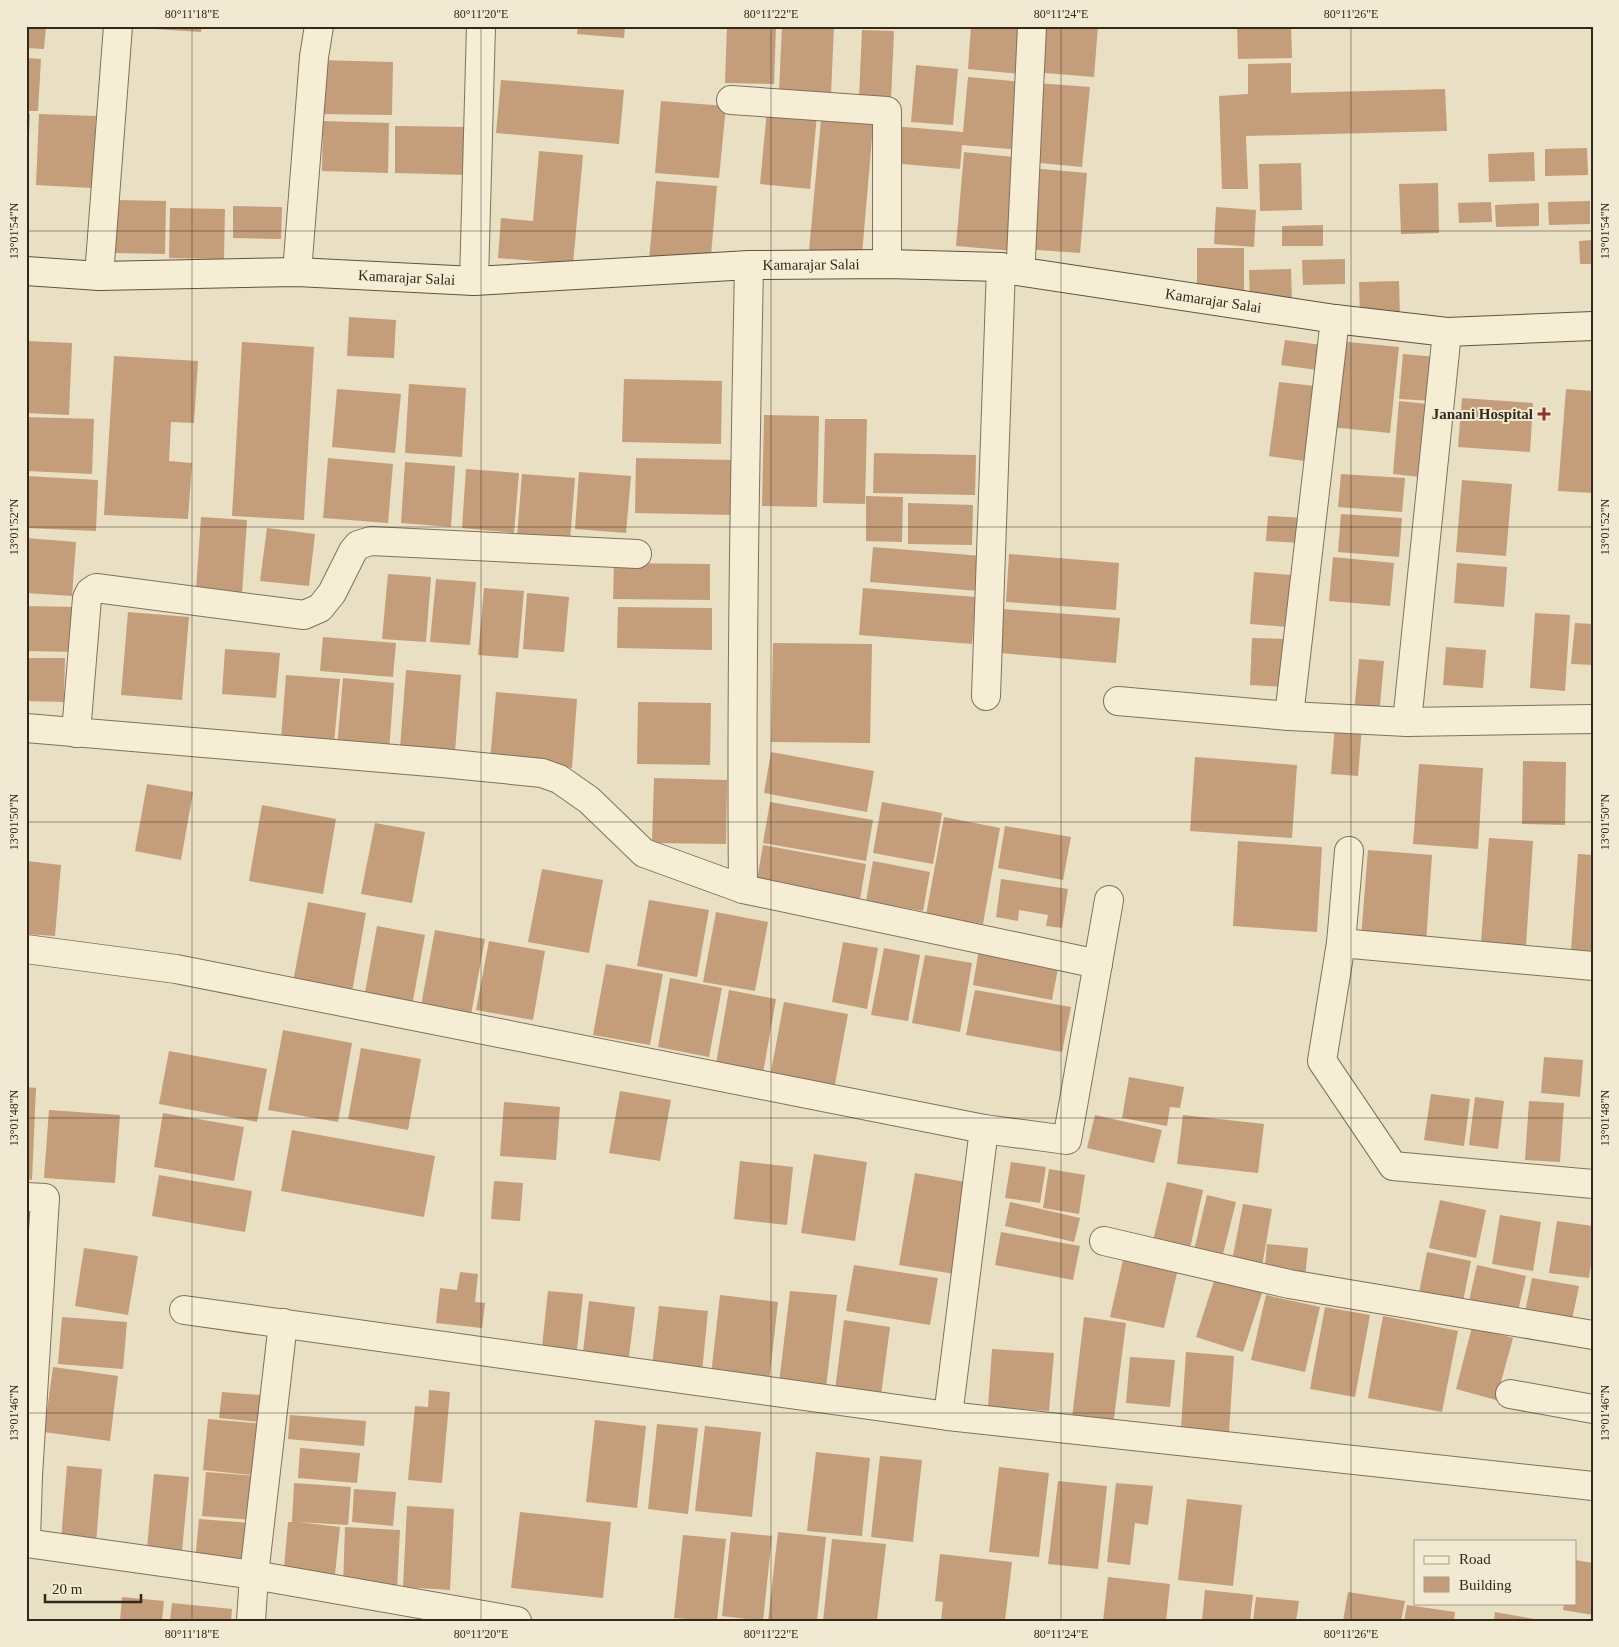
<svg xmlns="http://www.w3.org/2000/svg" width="1619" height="1647" font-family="'Times New Roman',serif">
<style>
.building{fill:#c49d7b}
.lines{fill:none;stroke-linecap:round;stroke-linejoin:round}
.minor-casing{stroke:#81715b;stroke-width:30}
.secondary-casing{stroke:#63523e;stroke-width:30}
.minor{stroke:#f5edd4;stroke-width:28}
.secondary{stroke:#f5edd4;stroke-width:28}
.ticks{fill:none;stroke:#32291e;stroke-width:1;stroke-opacity:0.45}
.poi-dot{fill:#8a3431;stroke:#f1e9d1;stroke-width:2}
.labels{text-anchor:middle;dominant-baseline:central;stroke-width:4;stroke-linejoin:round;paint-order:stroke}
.street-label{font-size:15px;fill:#32291e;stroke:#f1e9d1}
.poi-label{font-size:15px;font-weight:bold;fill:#32291e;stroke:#f1e9d1;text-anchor:end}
.neatline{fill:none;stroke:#32291e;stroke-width:2}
.ticks-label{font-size:12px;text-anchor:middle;fill:#32291e}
</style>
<rect width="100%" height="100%" fill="#e9dfc2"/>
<g class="building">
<polygon points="26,26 46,26 44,49 26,48"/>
<polygon points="139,26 202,26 201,32 139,28"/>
<polygon points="578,26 625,26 624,38 577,34"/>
<polygon points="727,26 776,26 774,84 725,83"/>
<polygon points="782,26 834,26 831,94 779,92"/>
<polygon points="971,26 1026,26 1022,74 968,69"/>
<polygon points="1037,26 1098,26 1094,77 1033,72"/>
<polygon points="1237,26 1291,26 1292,58 1238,59"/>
<polygon points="862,30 894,31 891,100 859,98"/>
<polygon points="26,58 41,59 38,111 26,111"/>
<polygon points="318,60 393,62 392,115 317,114"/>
<polygon points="1291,63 1291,93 1445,89 1447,131 1246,136 1248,189 1222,189 1219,96 1248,94 1248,64"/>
<polygon points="916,65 958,69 953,125 911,122"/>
<polygon points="968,77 1025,82 1020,150 962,145 960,169 890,163 893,126 963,132"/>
<polygon points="501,80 624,90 619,144 496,133"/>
<polygon points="1036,83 1090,87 1082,167 1029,162"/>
<polygon points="661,101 726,106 719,178 655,173"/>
<polygon points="822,109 874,114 862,255 809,251"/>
<polygon points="767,110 817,115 810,189 760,184"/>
<polygon points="26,114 30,114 28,161 26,161"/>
<polygon points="39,114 96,116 92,188 36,185"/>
<polygon points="323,121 389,123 388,173 322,171"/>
<polygon points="395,126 470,127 469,175 395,173"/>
<polygon points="1587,148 1588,175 1545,176 1545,149"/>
<polygon points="539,151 583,155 573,264 498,258 501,218 533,221"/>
<polygon points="964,152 1023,158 1015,251 956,246"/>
<polygon points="1534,152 1535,181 1489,182 1488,154"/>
<polygon points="1301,163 1302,210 1260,211 1259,164"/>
<polygon points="1031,168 1087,173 1080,253 1024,249"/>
<polygon points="656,181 717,186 710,267 649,261"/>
<polygon points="1438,183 1439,233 1401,234 1399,184"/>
<polygon points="116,200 166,201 165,254 115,253"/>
<polygon points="1590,201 1590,224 1549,225 1548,202"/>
<polygon points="1491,202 1492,222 1459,223 1458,203"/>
<polygon points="1539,203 1539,226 1496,227 1495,205"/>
<polygon points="233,206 282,207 281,239 233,238"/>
<polygon points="1216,207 1256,210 1254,247 1214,244"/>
<polygon points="170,208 225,209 224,259 169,258"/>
<polygon points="1323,225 1323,246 1282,246 1282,226"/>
<polygon points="1593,240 1593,264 1580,264 1579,241"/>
<rect x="1197" y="248" width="47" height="45"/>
<polygon points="1345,259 1345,284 1303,285 1302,260"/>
<polygon points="1291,269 1292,300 1250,301 1249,270"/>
<polygon points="1399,281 1400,318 1360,319 1359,282"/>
<polygon points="349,317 396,320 394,358 347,356"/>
<polygon points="1285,340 1321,345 1317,370 1281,365"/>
<polygon points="26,341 72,343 69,415 26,413"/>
<polygon points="1338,341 1399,347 1390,433 1330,427"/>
<polygon points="242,342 314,347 304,520 232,516"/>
<polygon points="1403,354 1437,357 1434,401 1399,399"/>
<polygon points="114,356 198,361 194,423 171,422 169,461 192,463 188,519 104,515"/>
<polygon points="624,379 722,381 721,444 622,442"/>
<polygon points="1279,382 1315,386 1305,461 1269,456"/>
<polygon points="409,384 466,388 462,457 405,453"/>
<polygon points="337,389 401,394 395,453 332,447"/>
<polygon points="1566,389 1593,391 1593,493 1558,491"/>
<polygon points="1462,398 1533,403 1530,452 1458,447"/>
<polygon points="1399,401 1437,405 1429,478 1393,474"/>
<polygon points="764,415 819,416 817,507 762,506"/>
<polygon points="26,417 94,419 92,474 26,471"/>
<polygon points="825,419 867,419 865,504 823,503"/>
<polygon points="874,453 976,455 975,495 873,493"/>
<polygon points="328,458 393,464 388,523 323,518"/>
<polygon points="636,458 735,460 734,515 635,513"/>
<polygon points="405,462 455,466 451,527 401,523"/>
<polygon points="466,469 519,473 514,533 462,528"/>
<polygon points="579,472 631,476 626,533 575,529"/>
<polygon points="522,474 575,478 570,541 517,537"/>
<polygon points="1341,474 1405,478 1402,512 1338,507"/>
<polygon points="26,476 98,480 96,531 26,528"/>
<polygon points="1462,480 1512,484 1506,556 1456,552"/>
<polygon points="866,496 903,497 902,542 866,541"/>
<polygon points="908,503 973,505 972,545 908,544"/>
<polygon points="1341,514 1402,518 1399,557 1338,552"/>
<polygon points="1268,516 1305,518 1304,543 1266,541"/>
<polygon points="201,517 247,520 242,594 196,591"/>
<polygon points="267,528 315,534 309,586 260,581"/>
<polygon points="26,538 76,542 72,596 26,593"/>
<polygon points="873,547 982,556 979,591 870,582"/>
<polygon points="1009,554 1119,563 1116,610 1006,602"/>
<polygon points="1333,557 1394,563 1390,606 1329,601"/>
<polygon points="614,563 710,564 710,600 613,599"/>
<polygon points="1457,563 1507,567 1504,607 1454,603"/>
<polygon points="1254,572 1291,575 1287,627 1250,624"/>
<polygon points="388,574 431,577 426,642 382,639"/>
<polygon points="436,579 476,582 470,645 430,642"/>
<polygon points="484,588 524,591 518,658 478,655"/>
<polygon points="863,588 976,597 972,644 859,635"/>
<polygon points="527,593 569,597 564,652 523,649"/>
<polygon points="26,606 75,607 74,652 26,651"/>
<polygon points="618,607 712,608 712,650 617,648"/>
<polygon points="1003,609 1120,618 1116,663 1000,653"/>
<polygon points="128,612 189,617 182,700 121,695"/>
<polygon points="1535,613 1570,615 1565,691 1530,688"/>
<polygon points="1575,623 1593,624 1593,665 1571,664"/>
<polygon points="323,637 396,643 393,677 320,671"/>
<polygon points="1252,638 1286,639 1284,687 1250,685"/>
<polygon points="773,643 872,644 870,743 771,742"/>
<polygon points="1446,647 1486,650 1483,688 1443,685"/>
<polygon points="225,649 280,653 276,698 222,694"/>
<polygon points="26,658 65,658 64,702 26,701"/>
<polygon points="1359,659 1384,661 1379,716 1354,714"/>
<polygon points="406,670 461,675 455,752 400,748"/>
<polygon points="286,675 340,679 334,743 281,739"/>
<polygon points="343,678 394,683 389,752 337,748"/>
<polygon points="496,692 577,699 572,768 490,761"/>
<polygon points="638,702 711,703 710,765 637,764"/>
<polygon points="1335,725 1362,726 1358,776 1331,774"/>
<polygon points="771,752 874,771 867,812 764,793"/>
<polygon points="1195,757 1297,765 1292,838 1190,831"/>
<polygon points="1523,761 1566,762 1565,825 1522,824"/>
<polygon points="1419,764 1483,768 1478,849 1413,844"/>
<polygon points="654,778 727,780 726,844 652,843"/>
<polygon points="147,784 193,792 181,860 135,851"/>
<polygon points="770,802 873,820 866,861 763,843"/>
<polygon points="882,802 942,813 933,864 873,853"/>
<polygon points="262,805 336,819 323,894 249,881"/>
<polygon points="944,817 1000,828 983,924 926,915"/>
<polygon points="375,823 425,832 412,903 361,894"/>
<polygon points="1005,826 1071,837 1063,880 998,868"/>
<polygon points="1489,838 1533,841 1526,945 1481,942"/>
<polygon points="1238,841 1322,847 1317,932 1233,926"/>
<polygon points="763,845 866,864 859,905 756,886"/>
<polygon points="1368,850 1432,855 1426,943 1361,938"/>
<polygon points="1578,854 1593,855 1593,952 1571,951"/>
<polygon points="26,861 61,865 55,936 26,934"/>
<polygon points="873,861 930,872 923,911 866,901"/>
<polygon points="542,869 603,880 589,953 528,942"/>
<polygon points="1001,879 1068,889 1062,928 1046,926 1048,915 1019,910 1018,921 996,917"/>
<polygon points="649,900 709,910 697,977 637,966"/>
<polygon points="308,902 366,913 352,992 293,982"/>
<polygon points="716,912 768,922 755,991 703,982"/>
<polygon points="377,926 425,935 412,1006 364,998"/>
<polygon points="435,930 485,939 470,1020 420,1011"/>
<polygon points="489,941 545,951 533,1020 476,1010"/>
<polygon points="843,942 878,948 867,1009 832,1002"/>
<polygon points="884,948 920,955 908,1021 871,1015"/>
<polygon points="979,949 1059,963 1052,1000 973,985"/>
<polygon points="925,955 972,963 960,1032 912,1023"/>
<polygon points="606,964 663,974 650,1045 593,1035"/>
<polygon points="670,978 722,988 709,1057 658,1047"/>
<polygon points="729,990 776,999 763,1073 716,1064"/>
<polygon points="975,990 1071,1007 1062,1052 966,1035"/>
<polygon points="784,1002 848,1014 834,1089 770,1077"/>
<polygon points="283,1030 352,1043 338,1122 268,1110"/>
<polygon points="361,1048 421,1059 408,1130 348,1119"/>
<polygon points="169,1051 267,1069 257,1122 159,1104"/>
<polygon points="1544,1057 1583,1060 1580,1097 1541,1093"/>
<polygon points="1129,1077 1184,1087 1180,1108 1170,1107 1167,1126 1122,1118"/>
<polygon points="26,1087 36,1088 32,1180 26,1179"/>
<polygon points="620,1091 671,1100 660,1161 609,1153"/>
<polygon points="1431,1094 1470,1099 1464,1146 1424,1140"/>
<polygon points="1475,1097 1504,1101 1498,1149 1469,1145"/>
<polygon points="1529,1101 1564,1103 1560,1162 1525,1160"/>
<polygon points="504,1102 560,1107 556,1160 500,1156"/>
<polygon points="49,1110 120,1115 115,1183 44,1178"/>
<polygon points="163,1113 244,1127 234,1181 154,1167"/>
<polygon points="1095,1115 1162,1130 1154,1163 1087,1148"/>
<polygon points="1183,1115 1264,1124 1258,1173 1177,1164"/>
<polygon points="292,1130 435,1156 424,1217 281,1191"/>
<polygon points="814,1154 867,1162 855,1241 801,1233"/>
<polygon points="740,1161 793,1167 787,1225 734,1219"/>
<polygon points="1011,1162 1046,1167 1040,1203 1005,1198"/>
<polygon points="1049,1169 1085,1175 1079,1214 1043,1208"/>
<polygon points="915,1173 971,1183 955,1274 899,1265"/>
<polygon points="159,1175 252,1191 245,1232 152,1216"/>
<polygon points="494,1181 523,1183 520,1221 491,1219"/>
<polygon points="1167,1182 1203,1190 1189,1253 1152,1245"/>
<polygon points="1207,1195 1236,1202 1221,1262 1193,1255"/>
<polygon points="1440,1200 1486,1210 1476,1258 1429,1248"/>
<polygon points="1010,1202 1080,1218 1074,1242 1005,1226"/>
<polygon points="1243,1204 1272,1209 1261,1272 1231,1266"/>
<polygon points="1500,1215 1541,1222 1533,1271 1492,1264"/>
<polygon points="1557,1221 1593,1226 1593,1251 1589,1278 1549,1273"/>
<polygon points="1001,1232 1080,1246 1073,1280 995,1265"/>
<polygon points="1267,1244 1308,1248 1305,1278 1264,1275"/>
<polygon points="84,1248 138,1256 128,1315 75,1306"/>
<polygon points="1427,1252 1471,1261 1461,1312 1417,1303"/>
<polygon points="1123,1260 1177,1273 1164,1328 1110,1317"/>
<polygon points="854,1265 938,1278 930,1325 846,1311"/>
<polygon points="1477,1265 1526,1276 1516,1320 1467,1310"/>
<polygon points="460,1272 478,1274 475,1302 485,1303 482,1328 436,1323 440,1288 457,1290"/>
<polygon points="1215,1278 1262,1293 1243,1352 1196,1337"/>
<polygon points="1532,1278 1579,1286 1570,1329 1525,1312"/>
<polygon points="548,1291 583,1294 577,1350 542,1347"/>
<polygon points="790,1291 837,1295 826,1388 779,1383"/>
<polygon points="720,1295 778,1302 769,1382 711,1375"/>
<polygon points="1266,1295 1320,1307 1305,1372 1251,1360"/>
<polygon points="589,1301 635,1307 629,1357 583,1352"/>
<polygon points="659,1306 708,1311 702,1372 652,1366"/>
<polygon points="1325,1307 1370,1315 1355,1397 1310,1389"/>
<polygon points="1383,1316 1458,1331 1442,1412 1368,1398"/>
<polygon points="62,1317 127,1322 123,1369 58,1364"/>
<polygon points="1084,1317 1126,1323 1113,1426 1072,1418"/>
<polygon points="844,1320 890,1327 881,1395 835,1390"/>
<polygon points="1472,1327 1513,1338 1496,1400 1456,1389"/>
<polygon points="992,1349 1054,1353 1049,1411 988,1407"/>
<polygon points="1186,1352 1234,1356 1229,1432 1181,1429"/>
<polygon points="1130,1357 1175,1360 1170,1407 1126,1403"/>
<polygon points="53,1367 118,1376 110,1441 44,1432"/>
<polygon points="429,1390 450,1392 442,1483 408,1480 415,1406 428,1407"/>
<polygon points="222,1392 272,1396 269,1423 219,1418"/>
<polygon points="290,1415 366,1421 364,1446 288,1439"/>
<polygon points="208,1419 266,1424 261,1476 203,1470"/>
<polygon points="595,1420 646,1426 637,1508 586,1502"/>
<polygon points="657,1424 698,1428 688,1514 648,1509"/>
<polygon points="705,1426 761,1432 752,1517 695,1511"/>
<polygon points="300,1448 360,1453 357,1483 298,1478"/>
<polygon points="816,1452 870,1458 862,1536 807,1531"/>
<polygon points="880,1456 922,1460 913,1542 871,1537"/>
<polygon points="67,1466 102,1469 96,1543 61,1540"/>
<polygon points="999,1467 1049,1473 1039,1557 989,1552"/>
<polygon points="206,1472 256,1476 252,1520 202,1516"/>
<polygon points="154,1474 189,1477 182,1551 147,1548"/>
<polygon points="1058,1481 1107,1486 1098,1569 1048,1564"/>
<polygon points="294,1483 351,1487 348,1525 298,1522 340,1527 334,1584 283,1579 288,1522 292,1522"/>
<polygon points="1116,1483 1153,1486 1148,1525 1135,1523 1130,1565 1107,1562"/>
<polygon points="354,1489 396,1492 393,1526 352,1522"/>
<polygon points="1187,1499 1242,1505 1233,1586 1178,1580"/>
<polygon points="407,1506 454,1509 450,1590 403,1587"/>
<polygon points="520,1512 611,1522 603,1598 511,1588"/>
<polygon points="199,1519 251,1523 248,1567 195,1562"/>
<polygon points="345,1527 400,1530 397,1590 343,1587"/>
<polygon points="731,1532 772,1536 763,1621 722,1616"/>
<polygon points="778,1532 826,1537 817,1621 768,1621"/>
<polygon points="683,1535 726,1539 717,1621 674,1618"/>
<polygon points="832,1539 886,1544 877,1621 823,1621"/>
<polygon points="940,1554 1012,1562 1005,1621 941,1621 943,1602 935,1601"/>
<polygon points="1575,1560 1593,1563 1593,1615 1563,1610 1564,1603 1575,1603"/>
<polygon points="1108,1577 1170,1584 1166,1621 1103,1621"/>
<polygon points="1205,1590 1253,1595 1250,1621 1202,1621"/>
<polygon points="1348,1592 1405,1601 1401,1621 1343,1621"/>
<polygon points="122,1597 164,1601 162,1621 120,1621"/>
<polygon points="1256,1597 1299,1601 1296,1621 1253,1621"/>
<polygon points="172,1603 232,1609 231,1621 170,1621"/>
<polygon points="1407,1605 1455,1612 1454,1621 1404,1621"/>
<polygon points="1495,1612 1540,1620 1540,1621 1494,1621"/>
</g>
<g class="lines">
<defs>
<g id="minor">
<polyline points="731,100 887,111 887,264"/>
<polyline points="1017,271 1021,258 1032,26"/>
<polyline points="297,272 314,57 319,26"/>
<polyline points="99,276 118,26"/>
<polyline points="474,281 481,26"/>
<polyline points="986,696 1001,267"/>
<polyline points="1118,701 1289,716 1407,722 1593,719"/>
<polyline points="1289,716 1335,319"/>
<polyline points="1407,722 1447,332"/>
<path d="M26,728L442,763L542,773L559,779L589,800L644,853L743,889C741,681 745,473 749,265"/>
<polyline points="76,733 87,598 90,592 96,588 304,615 320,608 332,593 353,551 358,545 371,541 637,554"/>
<polyline points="1349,851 1341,943 1322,1061 1393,1166 1593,1184"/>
<polyline points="743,889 1098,964"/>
<polyline points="1341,943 1593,966"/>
<polyline points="26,949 176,969 984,1129 1067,1140 1109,900"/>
<polyline points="26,1197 45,1198 28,1476"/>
<polyline points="1104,1241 1289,1284 1593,1335"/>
<polyline points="184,1310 948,1416 1593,1486"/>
<polyline points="1510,1394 1593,1409"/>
<polyline points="948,1416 984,1129"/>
<polyline points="26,1476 28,1476 26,1540"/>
<polyline points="26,1543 254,1575 517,1621"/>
<polyline points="251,1621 254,1575 283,1323"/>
</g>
<g id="secondary">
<path id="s1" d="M26,271L99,276L297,272L474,281L749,265L887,264L1001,267L1017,271L1335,319L1447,332L1593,326"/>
</g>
</defs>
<use href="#minor" class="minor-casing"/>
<use href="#secondary" class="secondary-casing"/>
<use href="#minor" class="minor"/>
<use href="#secondary" class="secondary"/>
</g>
<path class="ticks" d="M192,26V1621M481,26V1621M771,26V1621M1061,26V1621M1351,26V1621M26,231H1593M26,527H1593M26,822H1593M26,1118H1593M26,1413H1593"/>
<path class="poi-dot" d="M1541.5 406.5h5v5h5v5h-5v5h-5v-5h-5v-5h5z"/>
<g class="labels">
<g class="street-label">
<text stroke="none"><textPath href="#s1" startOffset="786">Kamarajar Salai</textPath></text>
<text stroke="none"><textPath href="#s1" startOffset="381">Kamarajar Salai</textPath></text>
<text stroke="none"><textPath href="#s1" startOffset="1191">Kamarajar Salai</textPath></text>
</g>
<g class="poi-label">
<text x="1533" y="414">Janani Hospital</text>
</g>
</g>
<rect width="1619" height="1647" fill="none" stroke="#f1e9d1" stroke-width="55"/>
<rect x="1414" y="1540" width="162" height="65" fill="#f1e9d1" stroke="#a59c89"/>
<rect x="1424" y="1556" width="25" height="8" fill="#f5edd4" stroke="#a59c89"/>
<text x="1459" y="1564" font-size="15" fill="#32291e">Road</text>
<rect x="1424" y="1577" width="25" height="15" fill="#c49d7b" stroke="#a59c89"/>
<text x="1459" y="1590" font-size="15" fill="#32291e">Building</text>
<path d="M45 1594v8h96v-8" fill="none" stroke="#32291e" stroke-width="2.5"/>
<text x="52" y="1594" font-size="15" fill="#32291e" stroke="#f1e9d1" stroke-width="4" paint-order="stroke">20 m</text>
<rect x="28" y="28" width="1564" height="1592" class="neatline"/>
<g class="ticks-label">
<text x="192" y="18">80°11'18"E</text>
<text x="481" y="18">80°11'20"E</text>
<text x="771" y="18">80°11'22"E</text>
<text x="1061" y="18">80°11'24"E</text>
<text x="1351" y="18">80°11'26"E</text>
<text transform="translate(14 231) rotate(-90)" y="4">13°01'54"N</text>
<text transform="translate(1605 231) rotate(-90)" y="4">13°01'54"N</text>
<text transform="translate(14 527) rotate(-90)" y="4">13°01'52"N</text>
<text transform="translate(1605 527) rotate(-90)" y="4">13°01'52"N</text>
<text transform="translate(14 822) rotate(-90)" y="4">13°01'50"N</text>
<text transform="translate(1605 822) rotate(-90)" y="4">13°01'50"N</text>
<text transform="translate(14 1118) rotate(-90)" y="4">13°01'48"N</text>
<text transform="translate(1605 1118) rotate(-90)" y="4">13°01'48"N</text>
<text transform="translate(14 1413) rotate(-90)" y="4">13°01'46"N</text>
<text transform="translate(1605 1413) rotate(-90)" y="4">13°01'46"N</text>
<text x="192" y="1638">80°11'18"E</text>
<text x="481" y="1638">80°11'20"E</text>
<text x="771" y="1638">80°11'22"E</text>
<text x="1061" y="1638">80°11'24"E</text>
<text x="1351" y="1638">80°11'26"E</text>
</g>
</svg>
